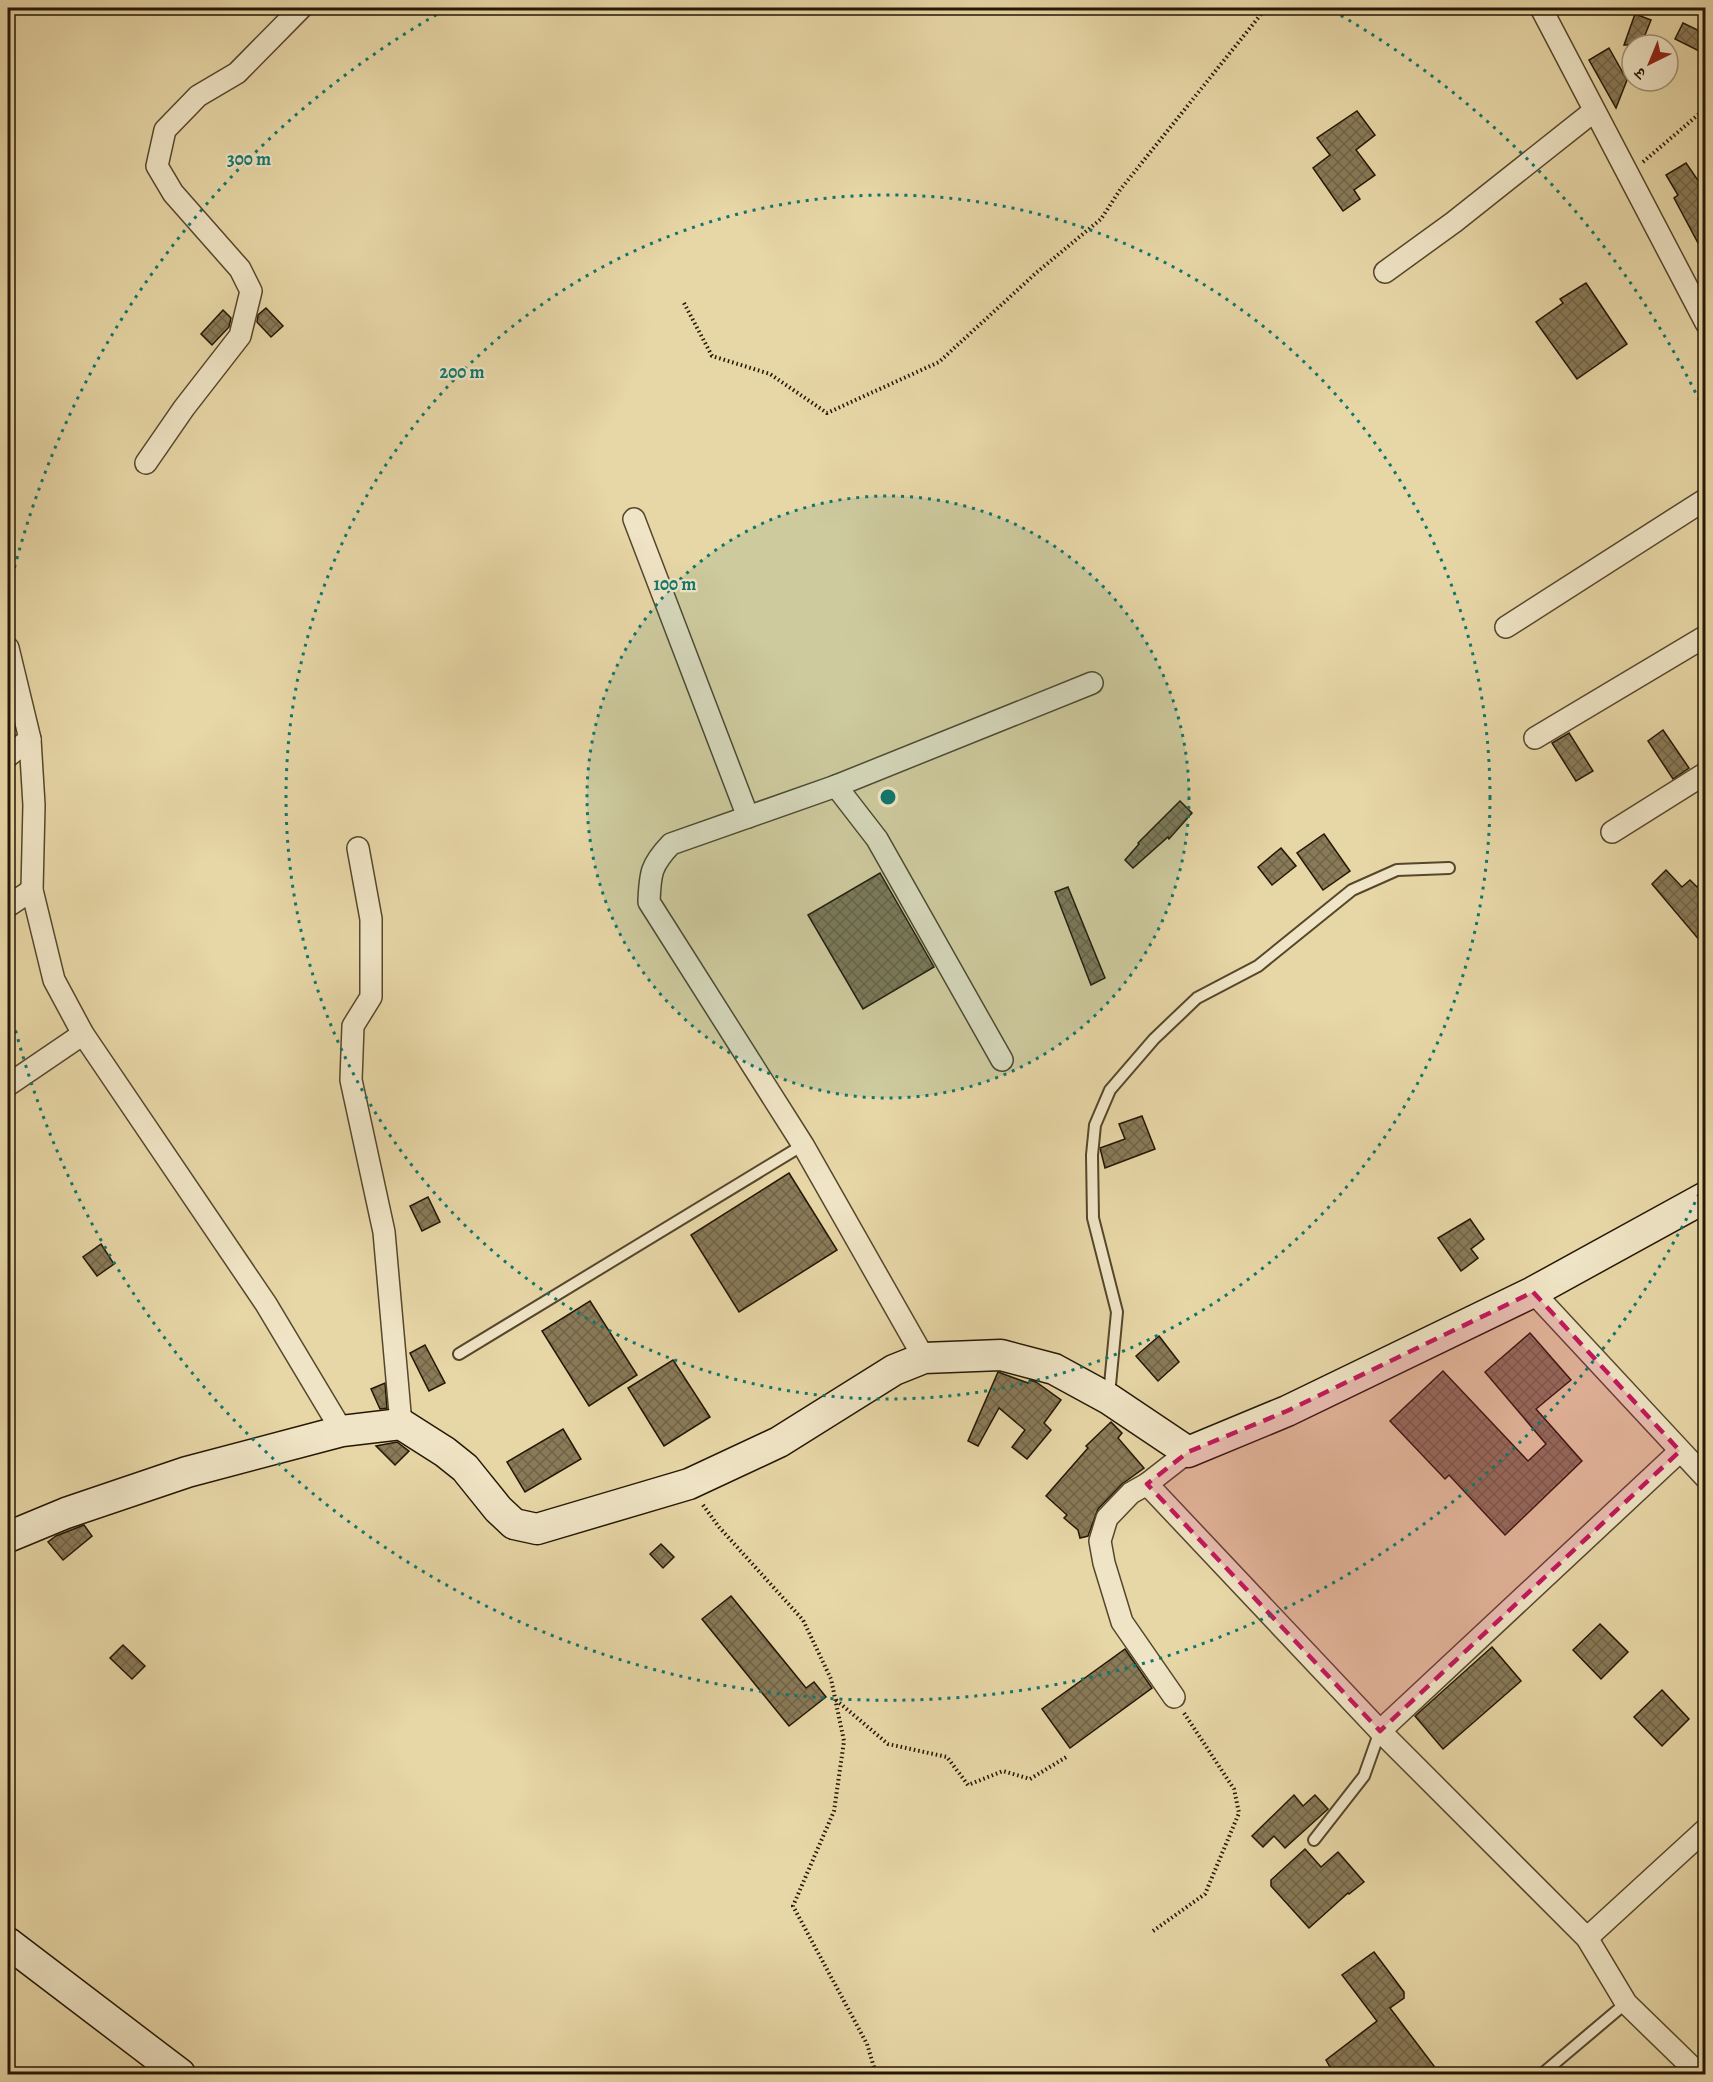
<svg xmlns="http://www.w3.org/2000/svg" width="1713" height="2082" font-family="Alegreya,'Noto Serif Devanagari',serif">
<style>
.building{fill:url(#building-cross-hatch);stroke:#241704;stroke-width:1.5}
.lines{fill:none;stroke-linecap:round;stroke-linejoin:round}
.lane-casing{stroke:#55472c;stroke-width:14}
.street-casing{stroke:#55472c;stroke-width:24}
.secondary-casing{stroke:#241704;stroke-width:33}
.path{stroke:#241704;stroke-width:4;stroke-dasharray:1.5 3;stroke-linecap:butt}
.lane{stroke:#efe4c5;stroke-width:10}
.street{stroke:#efe4c5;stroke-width:21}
.secondary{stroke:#efe4c5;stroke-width:30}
.marked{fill:#c2185b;fill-opacity:0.2;stroke:#c2185b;stroke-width:4.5;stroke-dasharray:12 8;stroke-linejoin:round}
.ring{fill:none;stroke:#0f766e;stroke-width:3;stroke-dasharray:3 6}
.centre{fill:#0f766e;stroke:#efe4c5;stroke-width:3}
.ring-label{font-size:18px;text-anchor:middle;font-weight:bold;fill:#0f766e;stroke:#efe4c5;stroke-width:4.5;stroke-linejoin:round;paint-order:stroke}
</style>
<defs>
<pattern id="building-cross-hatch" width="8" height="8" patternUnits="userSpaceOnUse" patternTransform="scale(1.5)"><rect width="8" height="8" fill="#897a58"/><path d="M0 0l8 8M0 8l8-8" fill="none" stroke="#706347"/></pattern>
</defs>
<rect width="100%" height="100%" fill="#e7d6a6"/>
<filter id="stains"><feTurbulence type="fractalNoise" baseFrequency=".00333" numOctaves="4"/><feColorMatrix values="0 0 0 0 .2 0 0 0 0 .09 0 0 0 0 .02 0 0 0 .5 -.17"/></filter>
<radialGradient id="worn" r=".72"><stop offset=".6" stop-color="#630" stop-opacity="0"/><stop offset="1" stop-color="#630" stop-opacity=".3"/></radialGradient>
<g class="building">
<polygon points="1635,14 1651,20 1641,45 1624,45"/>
<polygon points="1683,23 1706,34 1699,51 1675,39"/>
<polygon points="1609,48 1627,80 1616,108 1589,60"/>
<polygon points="1357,111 1375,135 1356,150 1375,175 1354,190 1360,199 1343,211 1313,168 1330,155 1317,138"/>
<polygon points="1686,163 1706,192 1706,258 1674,198 1678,195 1666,175"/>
<polygon points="1586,283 1627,344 1577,379 1536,322 1563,303 1560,299"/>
<polygon points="266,308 283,326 271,337 257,322 258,315"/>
<polygon points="223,310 231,318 229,327 212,345 201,334"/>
<polygon points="1663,730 1689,768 1673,779 1648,741"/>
<polygon points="1569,733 1593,771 1576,781 1552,743"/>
<polygon points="1180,801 1192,813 1169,839 1168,837 1133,868 1125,860 1139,844 1138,843"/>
<polygon points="1324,834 1350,871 1323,890 1297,853"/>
<polygon points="1281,848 1296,866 1272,885 1258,867"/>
<polygon points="1666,870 1682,887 1690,880 1697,887 1706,877 1706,948 1652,884"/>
<polygon points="880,873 934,967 863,1009 808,915"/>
<polygon points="1068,887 1105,978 1091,985 1055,892"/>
<polygon points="1142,1116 1155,1149 1105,1168 1100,1148 1125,1139 1119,1124"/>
<polygon points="789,1173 837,1250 739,1312 691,1235"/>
<polygon points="428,1197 440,1222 422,1231 410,1206"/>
<polygon points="1470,1219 1484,1239 1471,1249 1478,1258 1461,1271 1438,1238"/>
<polygon points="101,1244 114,1264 97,1276 83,1257"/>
<polygon points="590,1301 637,1375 589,1406 542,1331"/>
<polygon points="1530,1333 1571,1380 1536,1409 1582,1461 1505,1535 1449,1475 1445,1479 1390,1421 1443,1371 1528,1461 1546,1444 1485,1372"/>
<polygon points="1159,1336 1179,1362 1158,1381 1136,1356"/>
<polygon points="425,1345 445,1383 429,1391 410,1353"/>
<polygon points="673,1360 710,1417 664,1446 628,1388"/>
<polygon points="998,1372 1028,1383 1030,1380 1036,1382 1061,1400 1044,1423 1051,1430 1027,1459 1012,1447 1025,1430 999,1408 978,1446 968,1441"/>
<polygon points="385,1383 387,1408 380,1409 371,1389"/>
<polygon points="1111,1422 1122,1433 1118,1438 1144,1468 1122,1484 1098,1509 1088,1536 1080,1538 1078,1530 1064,1518 1067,1515 1046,1496 1088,1448 1086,1446"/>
<polygon points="563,1429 581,1459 525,1492 507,1462"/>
<polygon points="397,1442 409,1451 395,1465 376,1446"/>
<polygon points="84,1525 92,1536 63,1560 48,1542 56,1536"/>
<polygon points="661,1544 674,1557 663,1568 650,1554"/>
<polygon points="731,1596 806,1688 814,1682 826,1697 789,1726 702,1619"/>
<polygon points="1600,1624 1628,1652 1601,1679 1573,1650"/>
<polygon points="123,1645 145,1666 132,1679 110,1658"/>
<polygon points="1492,1647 1521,1681 1443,1749 1415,1716"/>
<polygon points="1125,1649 1152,1688 1070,1748 1042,1709"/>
<polygon points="1662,1690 1689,1719 1662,1746 1634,1717"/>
<polygon points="1294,1795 1303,1806 1315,1795 1328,1809 1285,1848 1274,1836 1263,1847 1252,1836"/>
<polygon points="1305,1849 1321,1867 1338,1852 1364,1882 1349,1894 1348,1893 1309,1928 1271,1886 1271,1880"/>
<polygon points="1374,1952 1404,1992 1404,1998 1390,2008 1440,2074 1334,2074 1326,2060 1377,2021 1342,1975"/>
</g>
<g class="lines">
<defs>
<g id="lane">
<polyline points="459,1354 803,1145"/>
<polyline points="1109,1395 1117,1312 1093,1218 1092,1155 1095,1125 1110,1090 1154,1039 1197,998 1258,966 1352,890 1397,870 1449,868"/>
<polyline points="1314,1840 1364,1776 1380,1731"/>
<polyline points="1542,2074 1626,2003"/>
</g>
<g id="street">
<polyline points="1541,8 1706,323"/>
<polyline points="1385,272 1454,222 1594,111"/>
<polyline points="146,463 184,408 240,336 251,291 240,269 173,193 157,166 165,130 198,96 237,73 301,8"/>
<polyline points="634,519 748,817"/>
<polyline points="1506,627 1706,499"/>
<polyline points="8,648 30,739 34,805 32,890 54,980 83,1034 266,1304 342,1431"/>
<polyline points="1535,738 1706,636"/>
<polyline points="8,756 30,739"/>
<polyline points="836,786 1092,683"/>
<polyline points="1612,832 1706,773"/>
<polyline points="358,848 371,919 371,997 353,1026 351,1080 384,1232 401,1424"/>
<polyline points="8,906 32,890"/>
<polyline points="8,1085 83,1034"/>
<polyline points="1533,1292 1706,1478"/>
<path d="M924,1358L803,1145L649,902C650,873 651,865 671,844L836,786L877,839L1002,1060"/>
<polyline points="1147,1484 1188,1452"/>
<polyline points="1174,1697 1122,1622 1104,1563 1100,1541 1107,1518 1131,1493 1147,1484 1380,1731 1587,1938 1626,2003 1699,2074"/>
<polyline points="1380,1731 1680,1451"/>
<polyline points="1587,1938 1706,1829"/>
</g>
<g id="secondary">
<polyline points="8,1537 66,1513 187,1472 342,1431 401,1424 445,1452 465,1468 498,1509 514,1524 537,1529 689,1484 779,1442 894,1370 924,1358 1001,1355 1054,1369 1109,1399 1188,1452 1287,1411 1533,1292 1706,1197"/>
<polyline points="8,1943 180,2074"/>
</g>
</defs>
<use href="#lane" class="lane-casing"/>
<use href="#street" class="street-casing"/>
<use href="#secondary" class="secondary-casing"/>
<g class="path">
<polyline points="1643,162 1706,108"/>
<polyline points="684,303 712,356 770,374 827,413 939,362 1036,273 1101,219 1120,190 1266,8"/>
<polyline points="703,1505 719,1527 803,1620 831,1679 844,1741 834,1811 793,1906 867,2044 876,2074"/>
<polyline points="836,1700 888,1744 947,1757 968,1785 1003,1771 1030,1779 1068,1756"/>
<polyline points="1153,1931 1205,1894 1239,1813 1234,1789 1184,1713"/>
</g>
<use href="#lane" class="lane"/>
<use href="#street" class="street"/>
<use href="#secondary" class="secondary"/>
</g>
<path class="marked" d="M1533,1292L1680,1451L1380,1731L1147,1484L1188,1452L1287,1411Z"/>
<circle cx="888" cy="797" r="301" fill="#0f766e" fill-opacity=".12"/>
<g class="ring">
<circle cx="888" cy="797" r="301"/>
<circle cx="888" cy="797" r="602"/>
<path d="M1703 1186A903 903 0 0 1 8 1000M8 594A903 903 0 0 1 443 11M1333 11A903 903 0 0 1 1703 408"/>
</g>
<circle cx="888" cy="797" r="9" class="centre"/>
<g class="ring-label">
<text x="249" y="165">300 m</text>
<text x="462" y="378">200 m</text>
<text x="675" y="590">100 m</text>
</g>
<rect width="1713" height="2082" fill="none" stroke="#e7d6a6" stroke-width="30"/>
<rect x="9" y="9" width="1695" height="2064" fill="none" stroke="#241704" stroke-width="3"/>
<rect x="15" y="15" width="1683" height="2052" fill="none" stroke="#241704" stroke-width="1.5"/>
<g transform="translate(1650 63) rotate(223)"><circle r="28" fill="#efe4c5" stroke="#9e9278" stroke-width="1.5"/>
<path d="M0-4.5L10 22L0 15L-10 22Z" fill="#8f2418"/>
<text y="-9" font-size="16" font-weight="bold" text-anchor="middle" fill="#241704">उ</text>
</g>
<rect width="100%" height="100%" filter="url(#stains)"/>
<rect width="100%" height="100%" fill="url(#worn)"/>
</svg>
